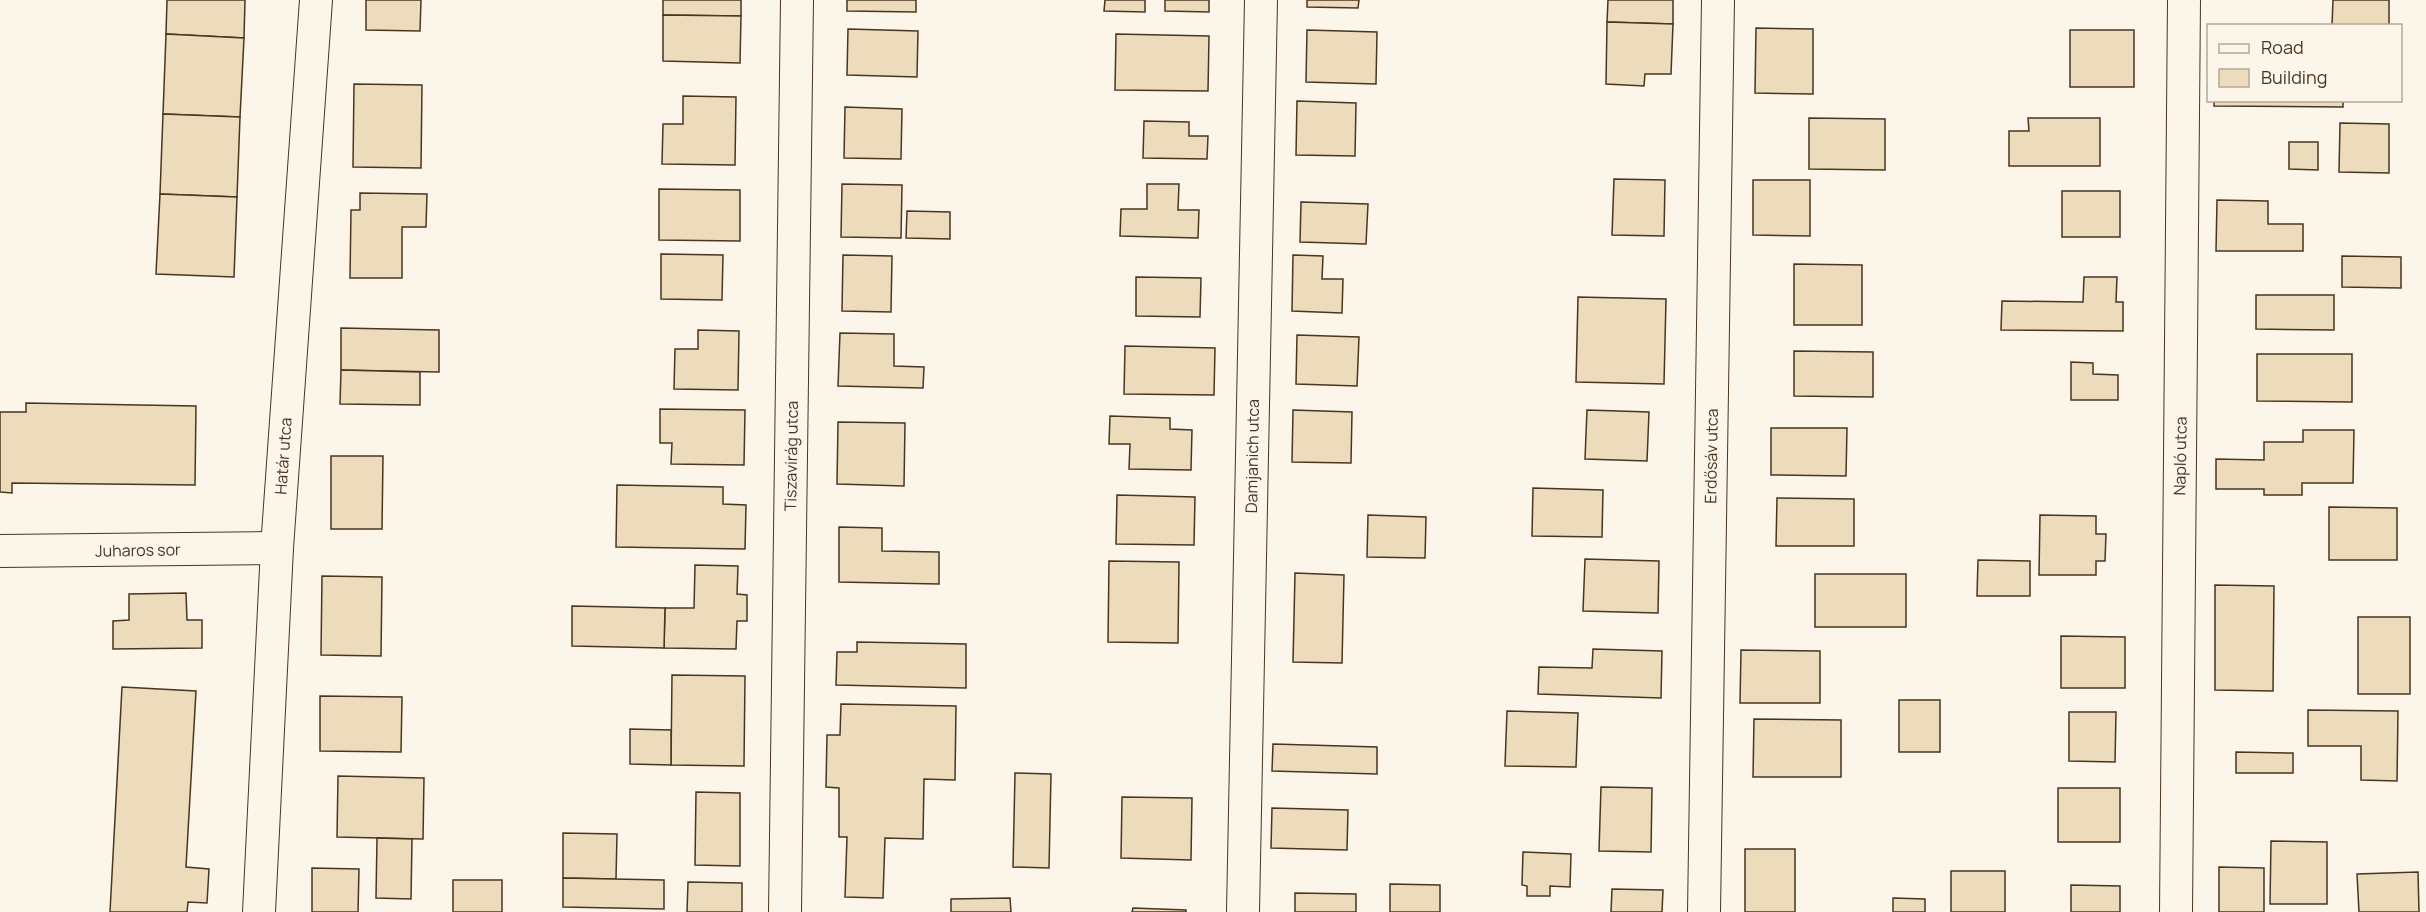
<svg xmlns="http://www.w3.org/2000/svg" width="2426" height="912" font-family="Manrope,sans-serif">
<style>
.building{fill:#ecdcbc;stroke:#4a3520;stroke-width:1.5}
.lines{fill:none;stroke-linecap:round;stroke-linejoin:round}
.minor-casing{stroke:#4a3520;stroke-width:34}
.minor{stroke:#fbf6e9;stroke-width:32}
.labels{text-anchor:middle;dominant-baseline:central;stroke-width:4.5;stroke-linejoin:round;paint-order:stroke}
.street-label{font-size:16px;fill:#4a3520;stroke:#fbf6e9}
</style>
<rect width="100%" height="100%" fill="#fbf6e9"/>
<g class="building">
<polygon points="167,0 245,0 244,38 166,34"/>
<polygon points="366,0 421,0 420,31 366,30"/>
<polygon points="663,0 741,0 741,16 663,15"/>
<polygon points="847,0 916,0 916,12 847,11"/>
<polygon points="1105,0 1145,0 1145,12 1104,11"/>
<polygon points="1165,0 1209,0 1209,12 1165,11"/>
<polygon points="1307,0 1359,0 1358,8 1307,7"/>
<polygon points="1608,0 1673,0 1673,24 1607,22"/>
<polygon points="2333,0 2389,0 2389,25 2332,25"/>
<polygon points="663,15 741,16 740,63 663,61"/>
<polygon points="1607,22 1673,24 1671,74 1645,74 1644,86 1606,84"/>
<polygon points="1756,28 1813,29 1813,94 1755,93"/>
<polygon points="848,29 918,31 917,77 847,75"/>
<polygon points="1307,30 1377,32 1376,84 1306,82"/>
<rect x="2070" y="30" width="64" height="57"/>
<polygon points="166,34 244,38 240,117 163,114"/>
<polygon points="1116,34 1209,36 1208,91 1115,90"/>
<polygon points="354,84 422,85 421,168 353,167"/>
<polygon points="683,96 736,97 735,165 662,164 663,124 683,124"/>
<polygon points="2214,100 2343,100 2343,107 2214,106"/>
<polygon points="1297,101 1356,103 1355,156 1296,155"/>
<polygon points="845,107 902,109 901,159 844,158"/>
<polygon points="163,114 240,117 237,197 160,194"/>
<polygon points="1809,118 1885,119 1885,170 1809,169"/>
<polygon points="2028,118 2100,118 2100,166 2009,166 2009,131 2029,131"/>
<polygon points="1144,121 1189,122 1189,136 1208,136 1207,159 1143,158"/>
<polygon points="2340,123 2389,124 2389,173 2339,172"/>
<polygon points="2289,142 2318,142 2318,170 2289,169"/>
<polygon points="1614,179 1665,180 1664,236 1612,235"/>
<polygon points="1753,180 1810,180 1810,236 1753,235"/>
<polygon points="842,184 902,185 901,238 841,237"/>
<polygon points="1147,184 1179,184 1178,210 1199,210 1198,238 1120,236 1121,209 1147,209"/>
<polygon points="659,189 740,190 740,241 659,240"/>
<rect x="2062" y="191" width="58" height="46"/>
<polygon points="360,193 427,194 426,227 402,227 402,278 350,278 351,210 360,210"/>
<polygon points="160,194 237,197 234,277 156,274"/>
<polygon points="2217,200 2268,201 2268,224 2303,224 2303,251 2216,251"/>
<polygon points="1301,202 1368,204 1366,244 1300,242"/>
<polygon points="907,211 950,212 950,239 906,238"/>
<polygon points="661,254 723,255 722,300 661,299"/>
<polygon points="843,255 892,256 891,312 842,311"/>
<polygon points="1293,255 1323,256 1322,279 1343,279 1342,313 1292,311"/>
<polygon points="2342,256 2401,257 2401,288 2342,287"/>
<polygon points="1794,264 1862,265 1862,325 1794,325"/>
<polygon points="1136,277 1201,278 1200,317 1136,316"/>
<polygon points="2084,277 2117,277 2116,302 2123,302 2123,331 2001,330 2002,301 2083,302"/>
<polygon points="2256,295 2334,295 2334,330 2256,329"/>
<polygon points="1578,297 1666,299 1664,384 1576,382"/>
<polygon points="341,328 439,330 439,372 341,370"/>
<polygon points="698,330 739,331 738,390 674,389 675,349 698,349"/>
<polygon points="840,333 894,334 894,366 924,367 923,388 838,386"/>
<polygon points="1297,335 1359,337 1357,386 1296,384"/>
<polygon points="1125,346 1215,348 1214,395 1124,394"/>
<polygon points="1794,351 1873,352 1873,397 1794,396"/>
<polygon points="2257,354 2352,354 2352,402 2257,401"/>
<polygon points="2071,362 2093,363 2093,374 2118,375 2118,400 2071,400"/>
<polygon points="341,370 420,372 420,405 340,404"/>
<polygon points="26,403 196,406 195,485 12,483 12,493 0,492 0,412 26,412"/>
<polygon points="660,409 745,410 744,465 671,464 672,443 660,443"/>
<polygon points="1293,410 1352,412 1351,463 1292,462"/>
<polygon points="1587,410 1649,412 1647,461 1585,459"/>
<polygon points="1110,416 1170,418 1170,429 1192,430 1191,470 1129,469 1130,444 1109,444"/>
<polygon points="838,422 905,423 904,486 837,484"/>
<polygon points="1771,428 1847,428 1846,476 1771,475"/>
<polygon points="2303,430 2354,430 2353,483 2302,483 2302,495 2264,495 2264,489 2216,489 2216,459 2264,460 2264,442 2303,442"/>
<polygon points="331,456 383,456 382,529 331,529"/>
<polygon points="617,485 723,487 723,504 746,505 745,549 616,547"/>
<polygon points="1533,488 1603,490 1602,537 1532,536"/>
<polygon points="1117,495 1195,497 1194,545 1116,544"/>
<polygon points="1777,498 1854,499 1854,546 1776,546"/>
<polygon points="2329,507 2397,508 2397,560 2329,560"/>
<polygon points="1368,515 1426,517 1425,558 1367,557"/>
<polygon points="2040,515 2096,516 2096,534 2106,534 2105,561 2096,561 2096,575 2039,575"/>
<polygon points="839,527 882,528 882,551 939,552 939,584 839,582"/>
<polygon points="1585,559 1659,561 1658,613 1583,611"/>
<polygon points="1978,560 2030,561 2030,596 1977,596"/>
<polygon points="1109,561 1179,562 1178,643 1108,642"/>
<polygon points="695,565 738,566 737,594 747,595 747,621 737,621 736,649 664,648 665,608 694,608"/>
<polygon points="1295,573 1344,575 1342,663 1293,662"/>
<rect x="1815" y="574" width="91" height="53"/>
<polygon points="322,576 382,577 381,656 321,655"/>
<polygon points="2215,585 2274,586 2273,691 2215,690"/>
<polygon points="186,593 187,620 202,620 202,648 113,649 113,621 129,620 129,594"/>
<polygon points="572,606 665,608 664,648 572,646"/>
<rect x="2358" y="617" width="52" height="77"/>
<polygon points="2061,636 2125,637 2125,688 2061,688"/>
<polygon points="857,642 966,644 966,688 836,685 837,652 857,652"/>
<polygon points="1593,649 1662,651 1661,698 1538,694 1539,667 1592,668"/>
<polygon points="1741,650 1820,651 1820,703 1740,703"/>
<polygon points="672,675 745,676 744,766 671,765"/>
<polygon points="122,687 196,691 186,867 209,869 207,903 188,902 187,912 110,912"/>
<polygon points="320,696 402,697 401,752 320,751"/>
<rect x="1899" y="700" width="41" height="52"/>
<polygon points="841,704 956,706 955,780 924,779 923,839 885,838 883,898 845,897 847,837 839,837 839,788 826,787 827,735 840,735"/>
<polygon points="2308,710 2398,711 2397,781 2361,780 2361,746 2308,746"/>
<polygon points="1507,711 1578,713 1576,767 1505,766"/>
<polygon points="2069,712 2116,712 2115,762 2069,761"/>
<polygon points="1754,719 1841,720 1841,777 1753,777"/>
<polygon points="630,729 671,730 671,765 630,764"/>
<polygon points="1273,744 1377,747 1377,774 1272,771"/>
<polygon points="2236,752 2293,753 2293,773 2236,773"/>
<polygon points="1015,773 1051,774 1049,868 1013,867"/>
<polygon points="338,776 424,778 423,839 337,837"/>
<polygon points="1601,787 1652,788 1651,852 1599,851"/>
<rect x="2058" y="788" width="62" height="54"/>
<polygon points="696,792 740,793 740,866 695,865"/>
<polygon points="1122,797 1192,798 1191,860 1121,858"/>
<polygon points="1272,808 1348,810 1347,850 1271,848"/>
<polygon points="563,833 617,834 616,879 563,878"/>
<polygon points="377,838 412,839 411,899 376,898"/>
<polygon points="2271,841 2327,842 2327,904 2270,904"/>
<rect x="1745" y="849" width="50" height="63"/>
<polygon points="1523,852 1571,854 1570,887 1550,886 1550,896 1527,896 1527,886 1522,885"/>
<polygon points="2219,867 2264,868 2264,912 2219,912"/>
<polygon points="312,868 359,869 358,912 312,912"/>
<rect x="1951" y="871" width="54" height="41"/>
<polygon points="2418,872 2419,912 2359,912 2357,874"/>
<polygon points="563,878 664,880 664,909 563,907"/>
<rect x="453" y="880" width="49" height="32"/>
<polygon points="688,882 742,883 742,912 687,912"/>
<polygon points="1390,884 1440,885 1440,912 1390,912"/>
<polygon points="2071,885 2120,886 2120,912 2071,912"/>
<polygon points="1612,889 1663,890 1662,912 1611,912"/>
<polygon points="1295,893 1356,894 1356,912 1295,912"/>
<polygon points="1010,898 1011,912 951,912 951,899"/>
<polygon points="1893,898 1925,899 1925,912 1893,912"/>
<polygon points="1133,908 1186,910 1186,912 1132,912"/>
</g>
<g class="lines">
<defs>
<g id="minor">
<polyline points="0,551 277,548"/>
<polyline points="259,912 277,548 316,0"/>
<polyline points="785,912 797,0"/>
<polyline points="1243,912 1261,0"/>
<polyline points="1704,912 1718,0"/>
<polyline points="2176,912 2184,0"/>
</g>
</defs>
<use href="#minor" class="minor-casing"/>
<use href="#minor" class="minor"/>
</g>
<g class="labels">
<g class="street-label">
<text transform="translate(283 456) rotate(-86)">Határ utca</text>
<text transform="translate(791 456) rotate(-89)">Tiszavirág utca</text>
<text transform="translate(1252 456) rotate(-89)">Damjanich utca</text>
<text transform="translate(1711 456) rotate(-89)">Erdősáv utca</text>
<text transform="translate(2180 456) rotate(-89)">Napló utca</text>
<text transform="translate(138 550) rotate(-1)">Juharos sor</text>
</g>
</g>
<rect x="2207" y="24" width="195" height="78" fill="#fbf6e9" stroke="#b4a999" stroke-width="1.5"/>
<rect x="2219" y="44" width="30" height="9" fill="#fbf6e9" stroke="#b4a999" stroke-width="1.5"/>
<text x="2261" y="54" font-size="18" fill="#4a3520">Road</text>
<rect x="2219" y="69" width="30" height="18" fill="#ecdcbc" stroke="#b4a999" stroke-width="1.5"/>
<text x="2261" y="84" font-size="18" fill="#4a3520">Building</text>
</svg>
